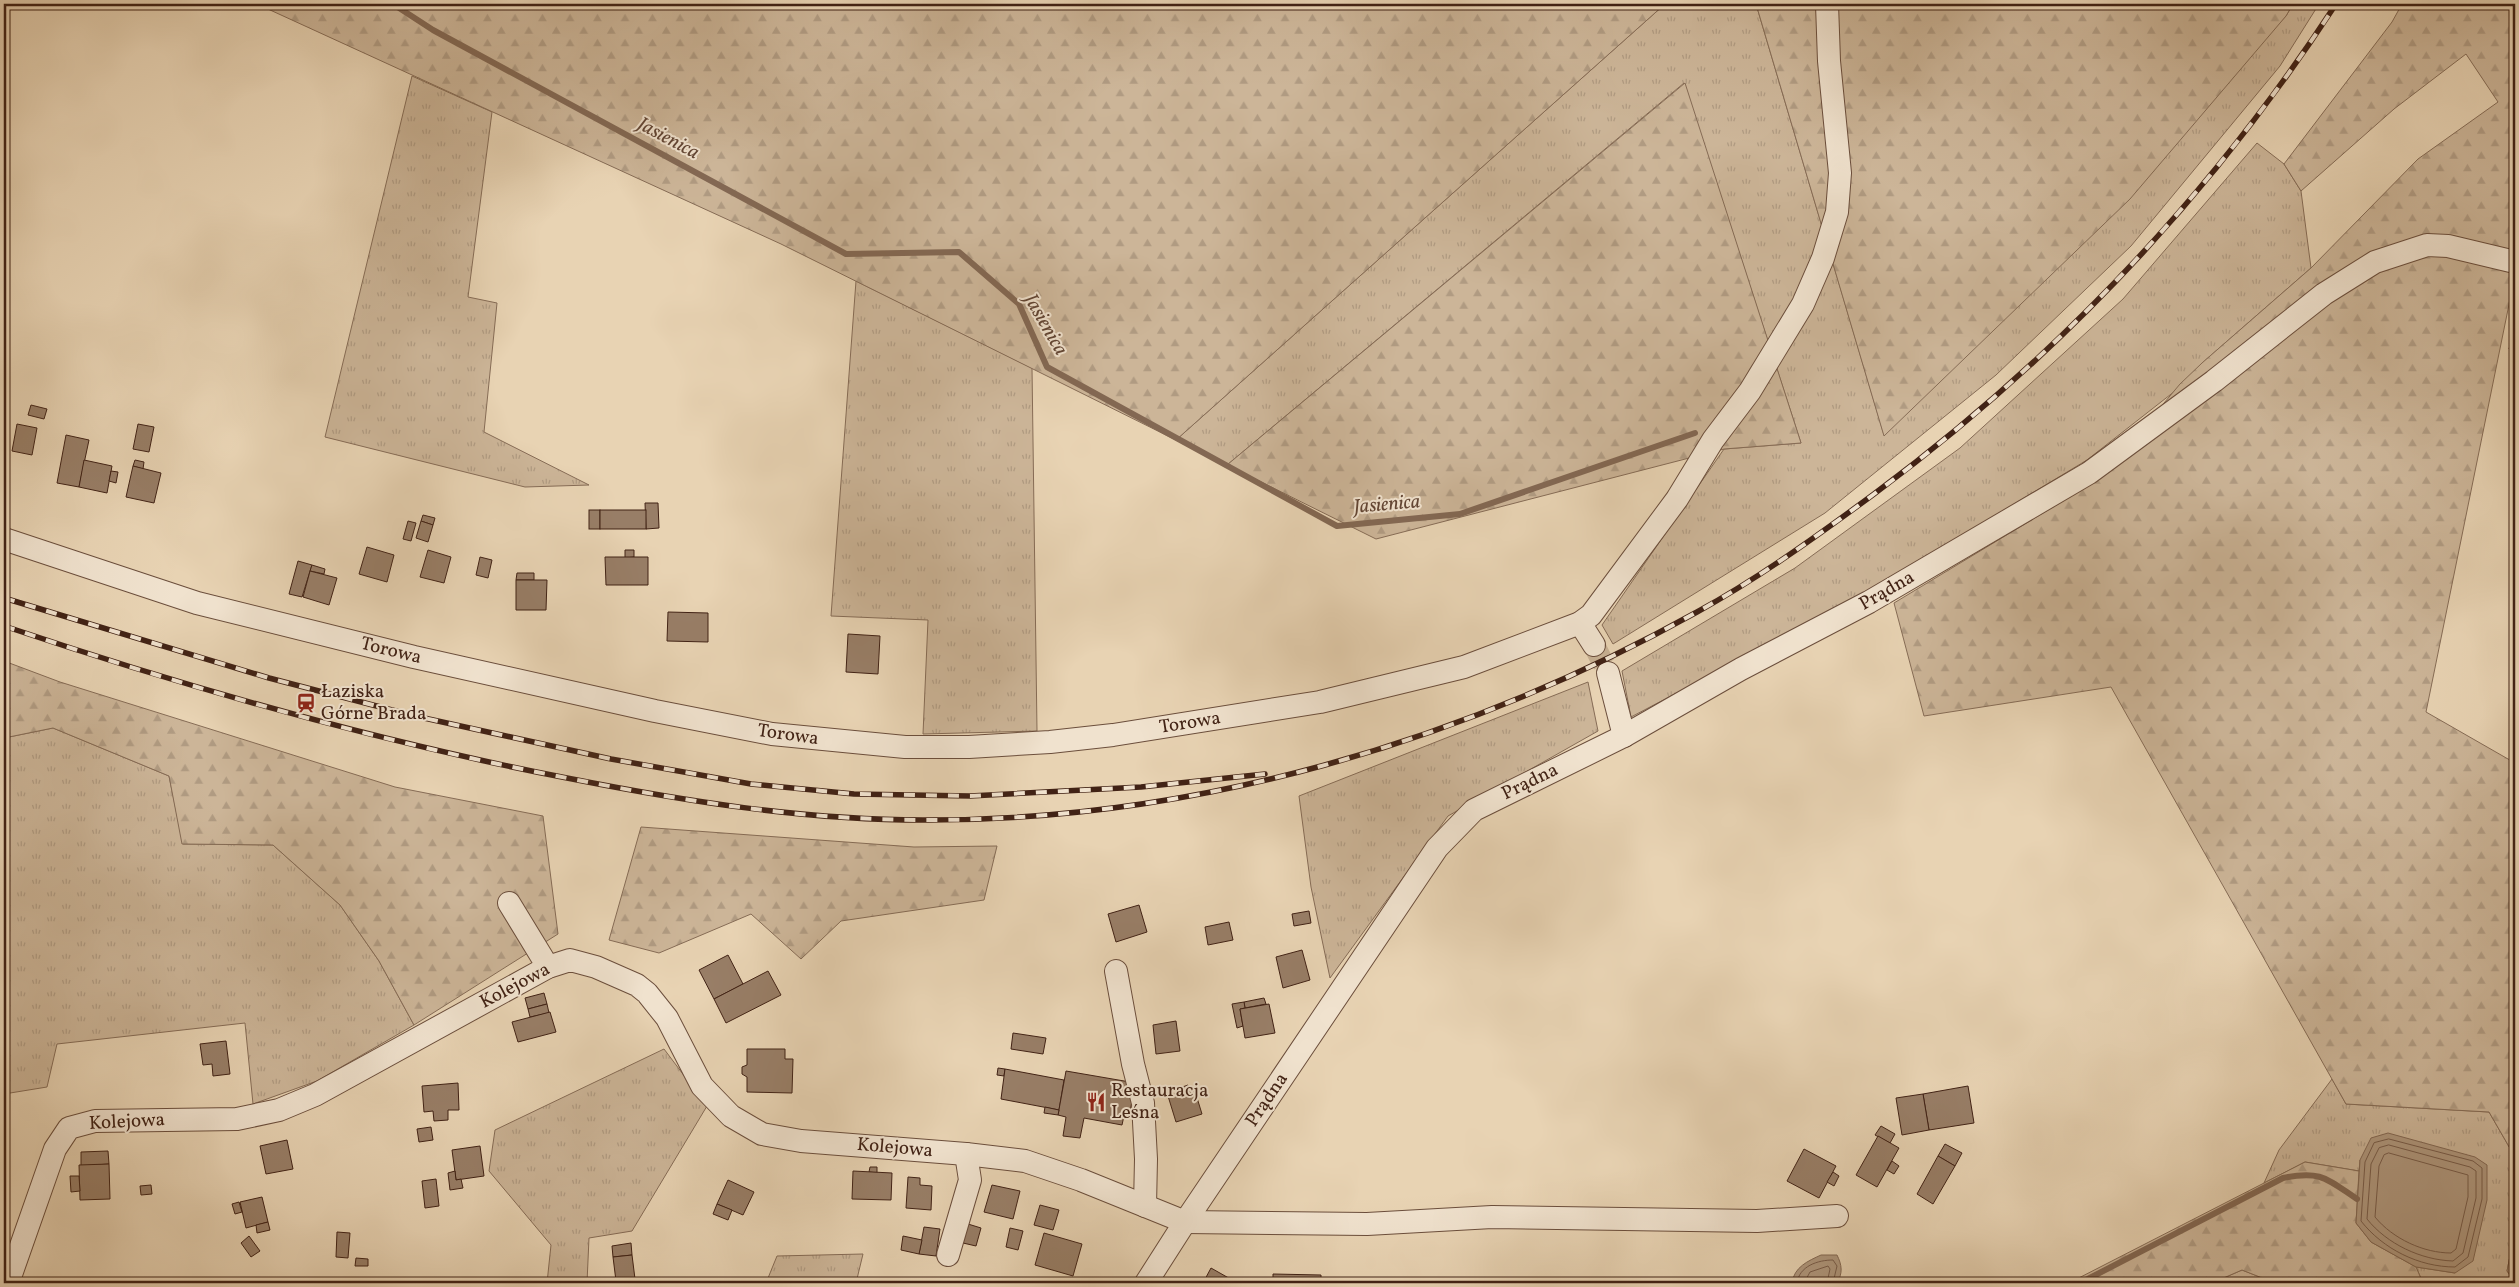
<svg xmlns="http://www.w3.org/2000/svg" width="2519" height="1287" font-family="Vollkorn,serif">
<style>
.grass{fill:url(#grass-tufts);stroke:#866c56}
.forest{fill:url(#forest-firs);stroke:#866c56}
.water{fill:#af977d;stroke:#836853}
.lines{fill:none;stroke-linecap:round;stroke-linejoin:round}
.shore{stroke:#785c49;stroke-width:1}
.stream{stroke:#836853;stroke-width:6}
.building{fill:#987e67;stroke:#412215}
.minor-tunnel{stroke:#c7b093;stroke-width:22;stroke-dasharray:22 11;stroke-linecap:butt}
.minor-casing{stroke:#6b4e3c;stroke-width:24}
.minor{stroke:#f0e2ce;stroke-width:22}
.rail-casing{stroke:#412215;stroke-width:5.5}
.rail{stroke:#f0e2ce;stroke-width:4;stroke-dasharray:11;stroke-linecap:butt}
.labels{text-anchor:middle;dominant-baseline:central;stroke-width:4;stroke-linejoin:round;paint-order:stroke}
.street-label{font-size:19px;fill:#412215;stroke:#f0e2ce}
.poi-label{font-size:19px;fill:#412215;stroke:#f0e2ce;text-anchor:start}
.water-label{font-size:20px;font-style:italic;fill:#624534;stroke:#f0e2ce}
</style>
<defs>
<pattern id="grass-tufts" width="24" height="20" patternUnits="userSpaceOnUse" patternTransform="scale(1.25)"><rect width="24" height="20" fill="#ccb598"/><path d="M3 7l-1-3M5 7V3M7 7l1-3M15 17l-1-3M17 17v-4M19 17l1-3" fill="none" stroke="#b09b82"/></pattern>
<pattern id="forest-firs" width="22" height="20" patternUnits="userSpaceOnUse" patternTransform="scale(1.25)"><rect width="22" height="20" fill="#ccb598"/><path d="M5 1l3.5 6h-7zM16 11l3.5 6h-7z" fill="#b09b82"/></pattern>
</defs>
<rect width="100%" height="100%" fill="#e8d3b3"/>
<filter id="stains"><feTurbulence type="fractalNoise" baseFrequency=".004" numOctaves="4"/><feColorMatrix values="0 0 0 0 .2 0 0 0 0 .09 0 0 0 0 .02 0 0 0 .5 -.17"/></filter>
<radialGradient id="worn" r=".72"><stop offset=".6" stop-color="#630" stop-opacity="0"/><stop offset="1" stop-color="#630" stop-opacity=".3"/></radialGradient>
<g class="grass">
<polygon points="1665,4 1756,4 1884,435 2286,16 2293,4 2319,4 2280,66 2131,246 1996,375 1825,513 1613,644 1602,625 1724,449 1801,443 1684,83 1227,465 1176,440"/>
<polygon points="412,76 492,112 468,297 497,303 484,432 589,485 525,487 325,437"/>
<polygon points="2257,143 2284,164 2301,191 2311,268 2202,363 2175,391 2087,460 1865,594 1631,717 1622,671 1795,568 1960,448 2123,299"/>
<polygon points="856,281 1032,368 1037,731 923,734 928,620 831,616"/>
<polygon points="1588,682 1598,731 1448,816 1330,978 1311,887 1299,796"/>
<polygon points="53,728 169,776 183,844 273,845 340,905 379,961 414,1025 317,1081 253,1104 245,1023 57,1044 47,1087 4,1094 4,738"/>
<polygon points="664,1049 707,1106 632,1231 589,1238 587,1283 547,1283 551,1245 489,1171 495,1130"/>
<polygon points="2332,1079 2346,1104 2489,1112 2515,1157 2515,1231 2507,1271 2515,1283 2423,1283 2416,1267 2455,1273 2360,1160 2359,1171 2305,1162 2264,1183 2279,1150"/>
<polygon points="863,1254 856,1283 766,1283 777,1256"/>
<polygon points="2242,1270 2275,1283 2212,1283"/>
</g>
<g class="forest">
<polygon points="257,4 256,4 1665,4 1176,440 781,244"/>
<polygon points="1756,4 2293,4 2286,16 2130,199 1884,436"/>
<polygon points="2402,4 2515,4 2515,275 2426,712 2515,763 2515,1157 2489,1112 2346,1104 2111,687 1924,716 1894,603 2101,478 2180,384 2202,363 2311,268 2418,159 2498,102 2466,54 2394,109 2301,191 2284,164 2392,22"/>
<polygon points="1685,83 1801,443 1724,449 1376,539 1227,465"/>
<polygon points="4,661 60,682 395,787 543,816 558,934 414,1025 379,961 340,905 273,845 182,844 169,776 53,728 4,738"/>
<polygon points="641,827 914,847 997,846 984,900 841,921 801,959 751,914 659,953 609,940"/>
<polygon points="2305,1162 2359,1171 2356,1223 2371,1242 2416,1267 2423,1283 2275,1283 2242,1270 2212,1283 2069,1283"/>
</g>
<g class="water">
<polygon points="2388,1133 2475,1157 2487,1165 2487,1200 2473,1261 2455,1273 2416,1267 2371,1242 2356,1223 2360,1160 2371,1138"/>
<polygon points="2515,1231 2515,1281 2507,1271"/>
<path d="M1821,1255H1837C1842,1265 1843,1273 1837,1283H1792C1794,1267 1808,1261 1821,1255Z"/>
</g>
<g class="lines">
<g class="shore">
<path d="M2389,1139L2473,1161L2482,1168V1199L2468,1257L2455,1267C2419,1267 2383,1249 2361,1221L2365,1162L2374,1143Z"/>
<path d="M2389,1145L2470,1167L2476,1171V1198L2463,1253L2453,1261C2421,1260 2387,1244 2367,1219L2371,1164L2379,1148Z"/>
<path d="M2389,1153L2468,1175V1197L2456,1249L2451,1253C2424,1253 2393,1239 2375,1217L2379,1166L2384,1155Z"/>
<path d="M1797,1283C1799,1266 1818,1260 1833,1260L1837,1266L1833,1283"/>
<polyline points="1804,1283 1810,1272 1828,1266 1830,1269 1827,1283"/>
</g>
<g class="stream">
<polyline points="393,4 433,30 846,254 959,252 1019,304 1047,367 1337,526 1460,514 1695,433"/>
<polyline points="4,6 7,4"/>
<path d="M2080,1283L2283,1178C2321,1170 2327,1179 2357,1199"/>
</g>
</g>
<g class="building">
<polygon points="2515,327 2515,351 2509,349"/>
<polygon points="31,405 47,409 44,419 28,415"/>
<polygon points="17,424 37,428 32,455 12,451"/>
<polygon points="138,424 154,427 149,452 133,449"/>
<polygon points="66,435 89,440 79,487 57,483"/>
<polygon points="84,460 112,466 107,493 79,487"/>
<polygon points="135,460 144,462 143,469 133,466"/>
<polygon points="133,466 161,473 154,503 126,497"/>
<polygon points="111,471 118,472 116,483 109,481"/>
<polygon points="645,503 658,503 659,528 646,529"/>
<rect x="589" y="510" width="11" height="19"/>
<rect x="600" y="510" width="46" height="19"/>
<polygon points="423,515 435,518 433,525 421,521"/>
<polygon points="408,521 416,523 411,541 403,539"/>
<polygon points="421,521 433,525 428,542 416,538"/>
<polygon points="367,547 394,555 387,582 359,574"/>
<polygon points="428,550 451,557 444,583 420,577"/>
<polygon points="625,550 634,550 634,557 625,558"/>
<polygon points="480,557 492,560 488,578 476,575"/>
<polygon points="605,557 648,557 648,585 606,585"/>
<polygon points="298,561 312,565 302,597 289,594"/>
<polygon points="312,565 325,569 324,574 310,571"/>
<polygon points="310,571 337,578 329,605 303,597"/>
<polygon points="517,573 534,573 534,580 516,580"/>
<polygon points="516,580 547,580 546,610 516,610"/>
<polygon points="668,612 708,613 708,642 667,641"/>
<polygon points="848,634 880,636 878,674 846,672"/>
<polygon points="1139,905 1147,932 1116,942 1108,914"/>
<polygon points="1309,911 1311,923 1294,926 1292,914"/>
<polygon points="1229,922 1233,940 1208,945 1205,927"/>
<polygon points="1302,950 1310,980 1283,988 1276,957"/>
<polygon points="728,955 743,984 714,999 699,970"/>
<polygon points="768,971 781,995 726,1023 714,999"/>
<polygon points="544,993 547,1004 528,1009 525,998"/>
<polygon points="1264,998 1266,1004 1245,1008 1244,1002"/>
<polygon points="1244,1002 1245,1008 1240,1009 1243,1026 1237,1028 1232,1004"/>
<polygon points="547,1004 549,1013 530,1017 528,1009"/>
<polygon points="1269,1004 1275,1033 1245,1038 1240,1009"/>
<polygon points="550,1012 556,1032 518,1042 512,1022"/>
<polygon points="1176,1021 1180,1051 1156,1054 1153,1025"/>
<polygon points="1013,1033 1046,1038 1043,1054 1011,1049"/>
<polygon points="226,1041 230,1074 213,1076 212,1064 203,1065 200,1044"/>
<polygon points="747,1049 785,1049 785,1059 793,1059 792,1093 747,1092 747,1077 742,1074 742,1067 747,1065"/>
<polygon points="998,1068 1005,1069 1004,1076 997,1075"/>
<polygon points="1005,1069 1064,1080 1059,1110 1001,1099"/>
<polygon points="1066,1071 1130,1082 1128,1094 1133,1094 1130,1113 1125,1111 1122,1125 1084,1118 1080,1138 1063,1136 1066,1117 1058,1115"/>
<polygon points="458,1083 459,1110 448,1110 448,1120 434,1121 433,1111 424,1112 422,1086"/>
<polygon points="1188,1085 1189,1089 1194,1088 1202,1114 1176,1122 1168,1096 1178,1093 1177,1089"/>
<polygon points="1968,1086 1974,1123 1929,1130 1923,1094"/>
<polygon points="1923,1094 1929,1130 1902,1135 1896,1098"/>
<polygon points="1045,1107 1059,1110 1058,1115 1044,1113"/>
<polygon points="1881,1126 1895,1134 1890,1143 1875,1135"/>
<polygon points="431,1127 433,1140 419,1142 417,1129"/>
<polygon points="1878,1136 1899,1148 1877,1187 1856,1175"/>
<polygon points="287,1140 293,1169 266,1174 260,1146"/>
<polygon points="1945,1144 1962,1153 1955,1166 1938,1156"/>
<polygon points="480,1146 484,1176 456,1180 452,1150"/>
<polygon points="1804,1149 1836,1166 1819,1198 1787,1181"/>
<polygon points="108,1151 109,1164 81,1166 81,1152"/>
<polygon points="1938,1156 1955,1166 1933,1204 1917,1194"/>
<polygon points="1892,1161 1899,1166 1894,1174 1887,1170"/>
<polygon points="109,1164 110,1199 80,1200 79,1165"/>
<polygon points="870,1167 877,1167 877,1173 869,1172"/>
<polygon points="455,1171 456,1180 461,1179 463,1188 450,1190 448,1173"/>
<polygon points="853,1171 892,1173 891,1200 852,1199"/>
<polygon points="1833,1172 1839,1176 1834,1186 1827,1182"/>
<polygon points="70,1176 79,1176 80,1191 71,1192"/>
<polygon points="908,1177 920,1178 920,1185 932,1186 931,1210 906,1208"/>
<polygon points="436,1179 439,1206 425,1208 422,1181"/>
<polygon points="728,1180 754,1192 743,1215 717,1204"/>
<polygon points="151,1185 152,1194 141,1195 140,1186"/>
<polygon points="992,1185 1020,1191 1013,1219 984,1212"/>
<polygon points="262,1197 268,1222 246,1228 240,1202"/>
<polygon points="239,1202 242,1212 235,1214 232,1204"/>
<polygon points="717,1204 732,1210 728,1220 713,1214"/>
<polygon points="1040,1205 1059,1210 1053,1230 1034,1225"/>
<polygon points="268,1222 270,1230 257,1233 256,1225"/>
<polygon points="968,1224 981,1228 976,1246 963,1243"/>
<polygon points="924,1227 940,1229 936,1256 919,1254"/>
<polygon points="1010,1228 1023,1231 1018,1250 1006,1247"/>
<polygon points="337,1232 350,1233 348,1258 336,1257"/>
<polygon points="1044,1233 1082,1244 1073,1276 1035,1265"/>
<polygon points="249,1236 260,1251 251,1257 241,1243"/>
<polygon points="903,1236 922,1240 919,1254 901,1250"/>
<polygon points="631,1243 632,1255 613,1257 612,1246"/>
<polygon points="632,1255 635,1279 616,1281 613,1257"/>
<polygon points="356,1258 368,1259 368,1266 355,1266"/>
<polygon points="1211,1268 1234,1281 1232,1283 1203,1283"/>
<polygon points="1273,1274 1321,1275 1321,1283 1273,1283"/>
</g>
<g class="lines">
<polyline class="minor-tunnel" points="1594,645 1608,673"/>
<defs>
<g id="minor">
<polyline points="4,539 197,603 414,657 655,711 772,734 905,747 969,747 1050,742 1113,735 1320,702 1464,667 1580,623 1591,615 1677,499 1713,440 1750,391 1803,304 1823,258 1837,212 1840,173 1829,61 1827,4"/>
<polyline points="1580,623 1594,645"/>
<polyline points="1608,673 1624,736"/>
<polyline points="509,903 548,967"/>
<polyline points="1116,971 1133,1064 1143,1103 1146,1159 1145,1206"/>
<polyline points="948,1255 970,1180 966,1154"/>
<polyline points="8,1283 55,1149 69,1128 95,1121 237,1119 279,1110 315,1095 548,967 570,960 596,967 637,985 647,993 667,1018 702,1086 731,1116 762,1134 801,1141 966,1154 1025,1161 1081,1180 1185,1222 1367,1224 1492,1217 1757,1221 1837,1216"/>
<polyline points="1146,1283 1185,1222 1437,848 1474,810 1624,736 1741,669 1869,602 2089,473 2214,381 2324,294 2375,262 2427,245 2448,246 2515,262"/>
</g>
</defs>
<use href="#minor" class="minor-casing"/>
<use href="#minor" class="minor"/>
<defs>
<g id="rail">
<polyline points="4,598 269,678 415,716 611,759 751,784 854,794 970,796 1141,787 1265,774"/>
<path d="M4,626C189,688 375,741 567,778C684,801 803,820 923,820C1194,821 1461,743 1697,612C1759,578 1817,536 1874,494C2056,359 2212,194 2336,4"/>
</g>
</defs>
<use href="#rail" class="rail-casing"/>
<use href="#rail" class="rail"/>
</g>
<defs>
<symbol id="station-bare" viewBox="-9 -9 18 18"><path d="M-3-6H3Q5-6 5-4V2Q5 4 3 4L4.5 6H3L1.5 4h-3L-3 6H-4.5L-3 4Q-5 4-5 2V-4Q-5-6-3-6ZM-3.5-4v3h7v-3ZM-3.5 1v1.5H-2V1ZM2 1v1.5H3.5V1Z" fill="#8f2418" stroke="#f0e2ce" stroke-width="2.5" paint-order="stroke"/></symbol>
<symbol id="restaurant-bare" viewBox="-9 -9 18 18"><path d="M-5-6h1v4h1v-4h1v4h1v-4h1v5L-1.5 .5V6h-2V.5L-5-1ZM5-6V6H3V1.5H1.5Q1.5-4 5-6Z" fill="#8f2418" stroke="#f0e2ce" stroke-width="2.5" paint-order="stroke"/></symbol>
</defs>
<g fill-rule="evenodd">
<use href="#station-bare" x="292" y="689" width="28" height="28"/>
<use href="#restaurant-bare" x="1082" y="1088" width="28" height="28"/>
</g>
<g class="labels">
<g class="street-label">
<text transform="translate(1887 591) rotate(-30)">Prądna</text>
<text transform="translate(391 651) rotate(14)">Torowa</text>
<text transform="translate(1190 723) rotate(-9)">Torowa</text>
<text transform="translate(788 735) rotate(8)">Torowa</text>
<text transform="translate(1530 782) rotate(-26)">Prądna</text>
<text transform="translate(515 986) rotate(-28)">Kolejowa</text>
<text transform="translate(1267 1100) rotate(-56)">Prądna</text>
<text transform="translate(127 1122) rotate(-3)">Kolejowa</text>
<text transform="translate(895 1148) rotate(5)">Kolejowa</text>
</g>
<g class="poi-label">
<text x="321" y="692">Łaziska<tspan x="321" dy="22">Górne Brada</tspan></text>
<text x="1111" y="1091">Restauracja<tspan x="1111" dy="22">Leśna</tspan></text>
</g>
<g class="water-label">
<text transform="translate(668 139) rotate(28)">Jasienica</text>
<text transform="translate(1045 325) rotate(60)">Jasienica</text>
<text transform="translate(1387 505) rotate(-5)">Jasienica</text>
</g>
</g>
<rect width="2519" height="1287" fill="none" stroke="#e8d3b3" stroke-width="20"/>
<rect x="5" y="5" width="2509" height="1277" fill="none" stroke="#412215" stroke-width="2.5"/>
<rect x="10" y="10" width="2499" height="1267" fill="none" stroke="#412215"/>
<rect width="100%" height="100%" filter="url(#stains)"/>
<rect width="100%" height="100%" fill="url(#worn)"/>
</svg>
